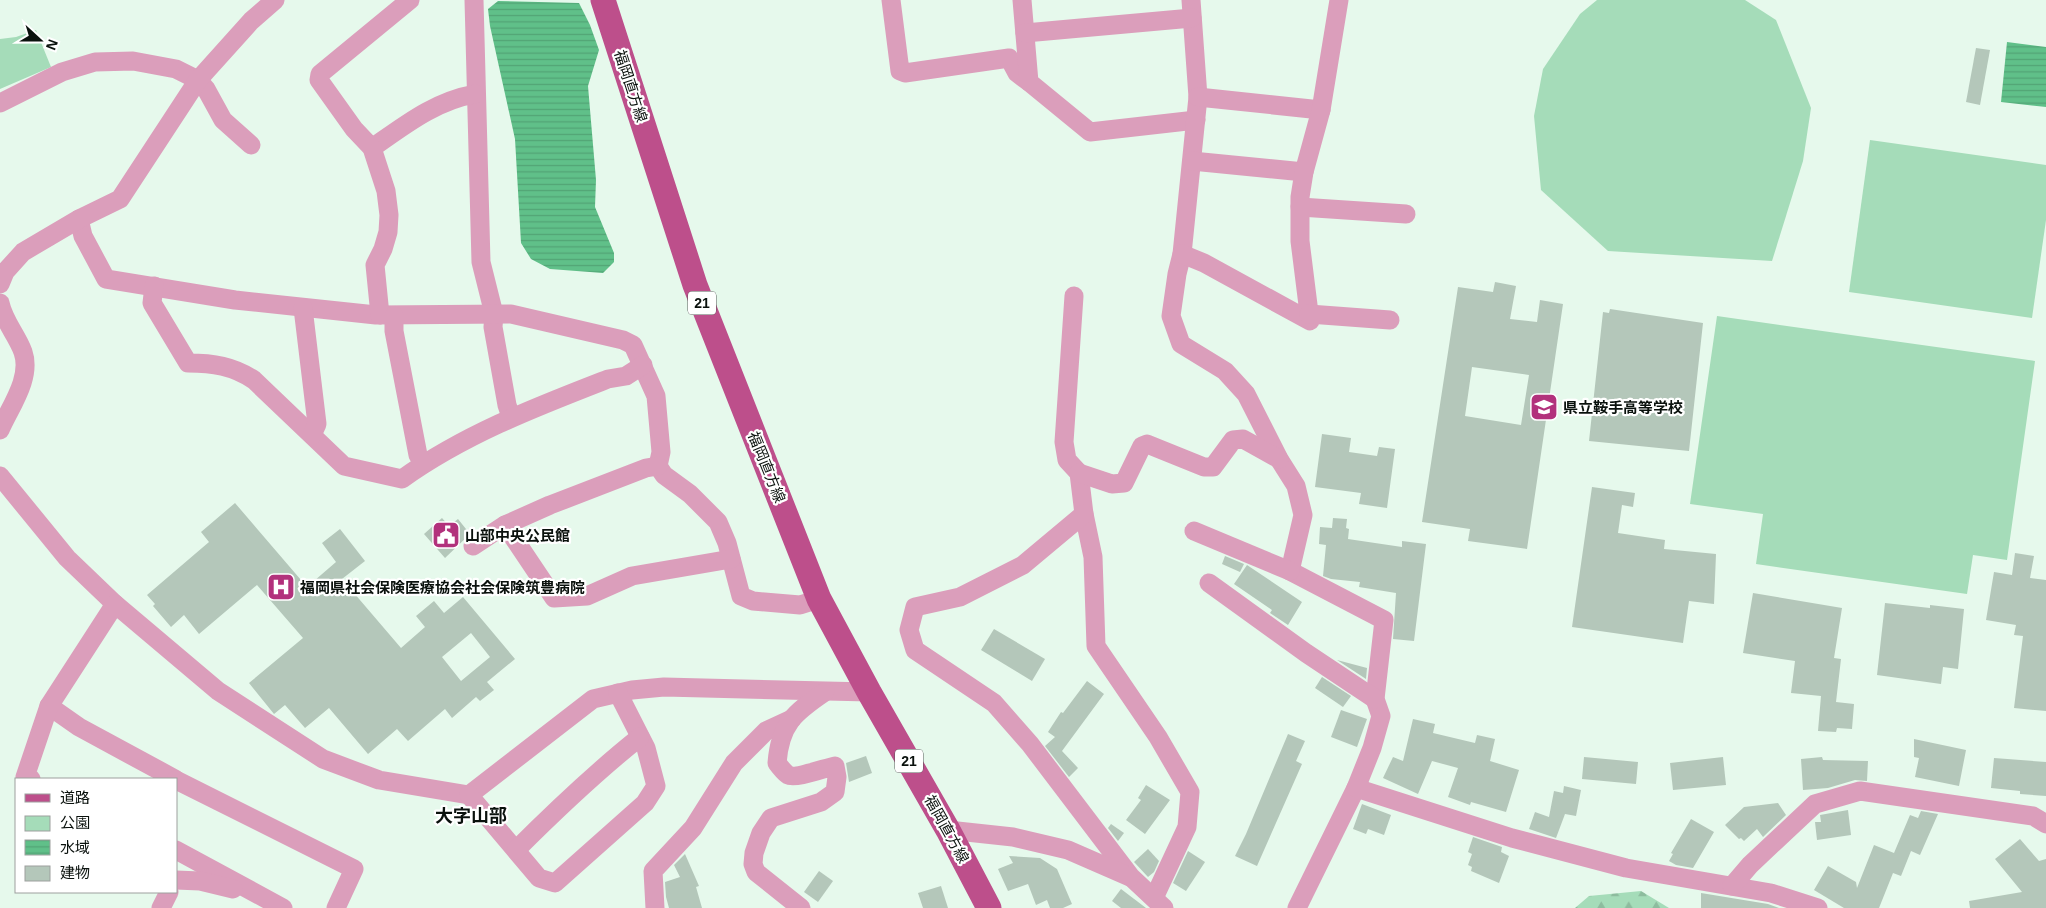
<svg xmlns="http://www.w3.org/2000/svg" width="2046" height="908" font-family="Helvetica,'Noto Sans JP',sans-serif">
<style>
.green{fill:#a5dcb9}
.forest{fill:url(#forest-firs)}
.water{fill:url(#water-rules)}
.building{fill:#b4c7ba;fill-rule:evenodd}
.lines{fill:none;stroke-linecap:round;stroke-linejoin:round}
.minor{stroke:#db9ebb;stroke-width:19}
.major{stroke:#bd4f8b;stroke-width:25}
.labels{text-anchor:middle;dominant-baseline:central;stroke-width:4.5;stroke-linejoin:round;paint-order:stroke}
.shield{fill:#fff;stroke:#545856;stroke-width:1}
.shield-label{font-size:14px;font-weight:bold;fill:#0a110d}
.street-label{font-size:15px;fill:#0a110d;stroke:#fff}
.poi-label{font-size:15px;font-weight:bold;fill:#0a110d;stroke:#fff;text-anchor:start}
.quarter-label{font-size:18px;font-weight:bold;fill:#0a110d;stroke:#fff}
</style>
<defs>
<pattern id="forest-firs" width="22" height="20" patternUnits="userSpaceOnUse" patternTransform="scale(1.25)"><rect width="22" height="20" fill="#a5dcb9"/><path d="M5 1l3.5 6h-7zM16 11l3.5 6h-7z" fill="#8dbc9e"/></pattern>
<pattern id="water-rules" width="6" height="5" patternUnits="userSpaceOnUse" patternTransform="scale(1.25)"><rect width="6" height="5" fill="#60c089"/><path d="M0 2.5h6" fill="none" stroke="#52a475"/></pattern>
</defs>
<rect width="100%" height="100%" fill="#e6f9ec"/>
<g class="green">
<polygon points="1597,0 1745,0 1776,20 1811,108 1803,161 1772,261 1608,251 1541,190 1534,116 1543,69 1580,14"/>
<polygon points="36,30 51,67 0,89 0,39 16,37"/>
<polygon points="1870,140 2046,165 2046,220 2032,318 1849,292"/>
<polygon points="1717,316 2035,361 2007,560 1973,555 1967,594 1756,564 1763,514 1690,504"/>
</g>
<polygon class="forest" points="1641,891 1669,908 1575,908 1589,896"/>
<g class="water">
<polygon points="498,1 579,3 590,25 599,50 588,86 596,180 595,207 614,253 614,262 603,273 550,269 531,259 521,243 515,139 490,26 488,9"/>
<polygon points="2007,42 2046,47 2046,107 2001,102"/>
</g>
<g class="building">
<polygon points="1976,48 1990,50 1980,105 1966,102"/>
<path d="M1495,282L1516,286L1510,319L1537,322L1540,300L1563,304L1527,549L1468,541L1470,529L1422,522L1458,287L1493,292ZM1472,367L1529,375L1521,425L1465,416Z"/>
<polygon points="1610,309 1703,323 1689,451 1589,441 1603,312 1609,313"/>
<polygon points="1322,434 1351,438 1349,452 1377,456 1379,447 1395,449 1387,508 1359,504 1361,493 1315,487"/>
<polygon points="1592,487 1635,493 1633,507 1622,505 1618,533 1665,540 1664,549 1716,554 1714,604 1689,601 1683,643 1572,627"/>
<path d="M235,503L307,587L336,562L322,543L340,529L365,561L342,579L401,648L425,627L416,616L434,601L444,613L463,597L515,659L487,682L494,690L480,701L476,697L452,718L445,709L408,741L397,729L368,754L329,708L305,728L285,705L274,714L249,683L303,638L257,585L199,634L184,615L171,627L153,606L155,604L147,595L209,542L201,532ZM471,633L490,657L461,681L442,657Z"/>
<polygon points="442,518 449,526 458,519 470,534 445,558 424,534"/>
<polygon points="1333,518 1347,519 1346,528 1349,529 1348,539 1402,547 1402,541 1426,544 1414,641 1393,639 1396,593 1359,587 1360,582 1331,579 1323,576 1326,545 1319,544 1320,527 1332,528"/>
<polygon points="2015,553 2034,556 2030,578 2046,580 2046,711 2014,708 2023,636 2014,635 2016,625 1986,620 1994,572 2012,575"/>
<polygon points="1225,556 1244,564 1240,572 1222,564"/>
<polygon points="1247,565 1302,602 1288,625 1270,613 1272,610 1234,584"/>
<polygon points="1753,593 1842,608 1834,658 1841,659 1836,702 1854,704 1852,729 1837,728 1836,732 1818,731 1821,696 1791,693 1795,661 1743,653"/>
<polygon points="1885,603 1930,608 1930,605 1964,609 1958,669 1943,667 1941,684 1877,675"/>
<polygon points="994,629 1045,659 1032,681 981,650"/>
<polygon points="1337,660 1367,668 1366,679"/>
<polygon points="1322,677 1351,696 1343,707 1315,688"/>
<polygon points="1087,681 1104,694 1062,751 1078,768 1069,777 1045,746 1055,737 1048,732 1061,712 1063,713"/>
<polygon points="1341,710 1367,719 1357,747 1331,737"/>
<polygon points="1413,719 1435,724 1433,733 1475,743 1477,735 1495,739 1490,761 1519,770 1506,812 1471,802 1470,805 1448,797 1458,768 1432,761 1418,794 1383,778 1393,757 1403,761"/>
<polygon points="1288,734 1305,741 1296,761 1302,764 1257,866 1235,856 1246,834"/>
<polygon points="1914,739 1966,750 1959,786 1915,777 1919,758 1914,757"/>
<polygon points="866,756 872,773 849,782 846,763"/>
<polygon points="1584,757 1638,762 1636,784 1582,779"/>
<polygon points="1723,757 1726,785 1673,790 1670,763"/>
<polygon points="1822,757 1823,760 1868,761 1867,781 1855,780 1828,788 1803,790 1801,759"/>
<polygon points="1994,758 2046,762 2046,796 2020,794 2020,791 1991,788"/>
<polygon points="1146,785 1170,800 1145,834 1126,820 1141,800 1138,798"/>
<polygon points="1564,786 1581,790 1576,816 1565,814 1556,838 1529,829 1535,812 1549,817 1554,791 1563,793"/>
<polygon points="1778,803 1786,815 1763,837 1757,829 1744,841 1741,838 1739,839 1725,825 1744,807"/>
<polygon points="1362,804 1391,815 1384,835 1368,829 1366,834 1353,829"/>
<polygon points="1848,810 1851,835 1817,840 1815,822 1821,822 1820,815"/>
<polygon points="1921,811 1938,814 1920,855 1911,851 1901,876 1893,873 1879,908 1844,908 1814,890 1828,866 1856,882 1857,888 1874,845 1894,853 1910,815 1918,818"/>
<polygon points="1691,819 1714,832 1693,868 1676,865 1669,861 1673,854 1671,853"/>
<polygon points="1111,824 1124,833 1118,841 1108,828"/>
<polygon points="1473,837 1502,847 1501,852 1509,856 1499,883 1471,871 1472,867 1468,865 1472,854 1468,852"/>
<polygon points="2020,839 2039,861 2046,859 2046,908 1970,908 1969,901 2022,892 1995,859"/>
<polygon points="1148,849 1159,861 1154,872 1148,877 1134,862"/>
<polygon points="1188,851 1205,862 1186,891 1173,883"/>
<polygon points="685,854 699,886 696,887 702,908 669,908 666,897 665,882 680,877 674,865"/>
<polygon points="1009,856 1040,858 1057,869 1072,904 1063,908 1050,908 1047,900 1036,905 1028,884 1008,891 998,869 1013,863"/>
<polygon points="819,871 833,881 818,902 804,892"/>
<polygon points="941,886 948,908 923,908 918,893"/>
<polygon points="1121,889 1146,908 1121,908 1112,901"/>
<polygon points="1701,893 1768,904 1779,908 1701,908"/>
</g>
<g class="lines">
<g class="minor">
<polyline points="474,0 481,262 494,314 493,327 507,405 511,417"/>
<polyline points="891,0 900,71 905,73 1009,58 1017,73 1029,82"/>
<polyline points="1022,0 1029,82 1090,132 1196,120"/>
<polyline points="1191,0 1198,97 1182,254 1177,274 1171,316 1181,344 1225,371 1246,394 1279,459 1296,486 1303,515 1290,571 1384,620 1375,699 1381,716 1372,748 1356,788 1297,908"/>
<polyline points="1025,33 1192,18"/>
<polyline points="1198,97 1321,110"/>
<polyline points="0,103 62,72 95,62 133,61 176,69 198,80 206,89 223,120 251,145"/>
<path d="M372,148C405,125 435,101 475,94"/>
<polyline points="1192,161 1304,172"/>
<polyline points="1300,207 1406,214"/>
<polyline points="79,219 83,236 106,279 235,300 376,315 511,314 623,340 633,345 656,396 661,452 658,466 664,475 690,494 718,522 727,543 741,596 753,601 800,605 819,599"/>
<polyline points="1182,254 1204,263 1310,321 1300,241 1300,197 1304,172 1321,110 1339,0"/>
<polyline points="0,284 5,272 23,252 79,219 120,199 198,80 251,21 275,0"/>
<path d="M154,286L152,303L188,363C213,363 233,366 254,380L344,466L402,479C465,434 536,407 608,379L626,376L643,365"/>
<polyline points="1074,296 1064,442 1067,460 1079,473 1084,514 1093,557 1096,646 1158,737 1190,792 1187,827 1154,898"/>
<path d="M0,303C4,322 17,335 23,352C32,378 10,407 0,430"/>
<polyline points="303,308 317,424 312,435"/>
<polyline points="1309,314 1390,320"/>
<polyline points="380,315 375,265 383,249 388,232 389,215 386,191 372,148 354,129 319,80 320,74 410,0"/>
<polyline points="394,316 394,331 418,455 423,464"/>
<polyline points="658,466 646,468 550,505 505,525 554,598 587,596 632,576 731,559"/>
<polyline points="1079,473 1112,484 1124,483 1142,446 1147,444 1204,467 1213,467 1233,440 1243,439 1279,459"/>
<polyline points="0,476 67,558 115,604 218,691 323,759 379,780 469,795 593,699 632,690 664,687 869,692"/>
<polyline points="1084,514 1023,565 960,597 915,607 909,630 915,650 994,703 1030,744 1131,877 1164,908"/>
<polyline points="1194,531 1290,571"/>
<polyline points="473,546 505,525"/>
<polyline points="1209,583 1306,653 1375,699"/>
<polyline points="49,706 79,727 175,779"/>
<polyline points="31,779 25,777 49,706 115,604"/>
<polyline points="176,780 354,869 336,908"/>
<polyline points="1356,788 1512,838 1626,868 1771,893 1818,908"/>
<polyline points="469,795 539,878 555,883 645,803 656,786 646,748 618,693"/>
<polyline points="948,830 1013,837 1068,850 1130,877"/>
<polyline points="176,850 283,908"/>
<path d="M516,850C556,810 596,772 640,737"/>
<polyline points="176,880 200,881 233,889"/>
<polyline points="1732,886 1750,865 1815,804 1860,791 2033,816 2046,824"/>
<polyline points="161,908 169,892"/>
<polyline points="655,908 653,871 693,828 734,763 766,731 792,719"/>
<path d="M801,908L756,872L753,864L754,853L761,833L771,818L821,802L835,792L837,777L835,766C825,768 795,779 788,775C784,772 780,767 777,763C780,724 794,713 825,692"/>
</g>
<polyline class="major" points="603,0 695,285 819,599 869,692 948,830 989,908"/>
</g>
<defs>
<symbol id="school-square" viewBox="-11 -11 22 22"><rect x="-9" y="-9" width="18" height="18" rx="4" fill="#b2317c" stroke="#fff"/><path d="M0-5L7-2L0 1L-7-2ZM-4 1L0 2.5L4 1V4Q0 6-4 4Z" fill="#fff"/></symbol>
<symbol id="civic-square" viewBox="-11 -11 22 22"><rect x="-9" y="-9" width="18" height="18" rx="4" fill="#b2317c" stroke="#fff"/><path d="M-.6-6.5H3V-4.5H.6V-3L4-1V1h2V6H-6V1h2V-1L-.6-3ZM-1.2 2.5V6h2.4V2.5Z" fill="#fff"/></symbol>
<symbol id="hospital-square" viewBox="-11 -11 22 22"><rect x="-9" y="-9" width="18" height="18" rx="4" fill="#b2317c" stroke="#fff"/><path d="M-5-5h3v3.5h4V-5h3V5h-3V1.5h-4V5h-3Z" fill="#fff"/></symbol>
</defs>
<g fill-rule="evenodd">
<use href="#school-square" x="1528" y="391" width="32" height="32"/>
<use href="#civic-square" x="430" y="519" width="32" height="32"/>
<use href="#hospital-square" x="265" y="571" width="32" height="32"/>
</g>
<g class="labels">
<g class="shield">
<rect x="688" y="291.5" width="28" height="23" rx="4"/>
<rect x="895" y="749.5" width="28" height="23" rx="4"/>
</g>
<g class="shield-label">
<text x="702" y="303">21</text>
<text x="909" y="761">21</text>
</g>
<g class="street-label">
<text transform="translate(631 86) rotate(72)">福岡直方線</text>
<text transform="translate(767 467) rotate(68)">福岡直方線</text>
<text transform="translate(947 829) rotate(61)">福岡直方線</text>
</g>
<g class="poi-label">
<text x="1563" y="407">県立鞍手高等学校</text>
<text x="465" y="535">山部中央公民館</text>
<text x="300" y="587">福岡県社会保険医療協会社会保険筑豊病院</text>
</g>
<g class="quarter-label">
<text x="471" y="816">大字山部</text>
</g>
</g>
<rect x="15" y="778" width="162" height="115" fill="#ffffff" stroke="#9da09e"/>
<rect x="25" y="794" width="25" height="8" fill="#bd4f8b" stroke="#9da09e"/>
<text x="60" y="803" font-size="15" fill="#0a110d">道路</text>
<rect x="25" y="816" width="25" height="15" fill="#a5dcb9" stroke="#9da09e"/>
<text x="60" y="828" font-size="15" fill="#0a110d">公園</text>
<rect x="25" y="840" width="25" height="15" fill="url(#water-rules)" stroke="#9da09e"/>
<text x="60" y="853" font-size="15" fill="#0a110d">水域</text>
<rect x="25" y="866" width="25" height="15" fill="#b4c7ba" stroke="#9da09e"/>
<text x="60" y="878" font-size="15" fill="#0a110d">建物</text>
<g transform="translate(40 40) rotate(111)" stroke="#ffffff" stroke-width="4" paint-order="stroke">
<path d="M0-4L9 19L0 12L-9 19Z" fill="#0a110d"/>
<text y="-8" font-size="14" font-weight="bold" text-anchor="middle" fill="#0a110d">N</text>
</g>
</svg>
